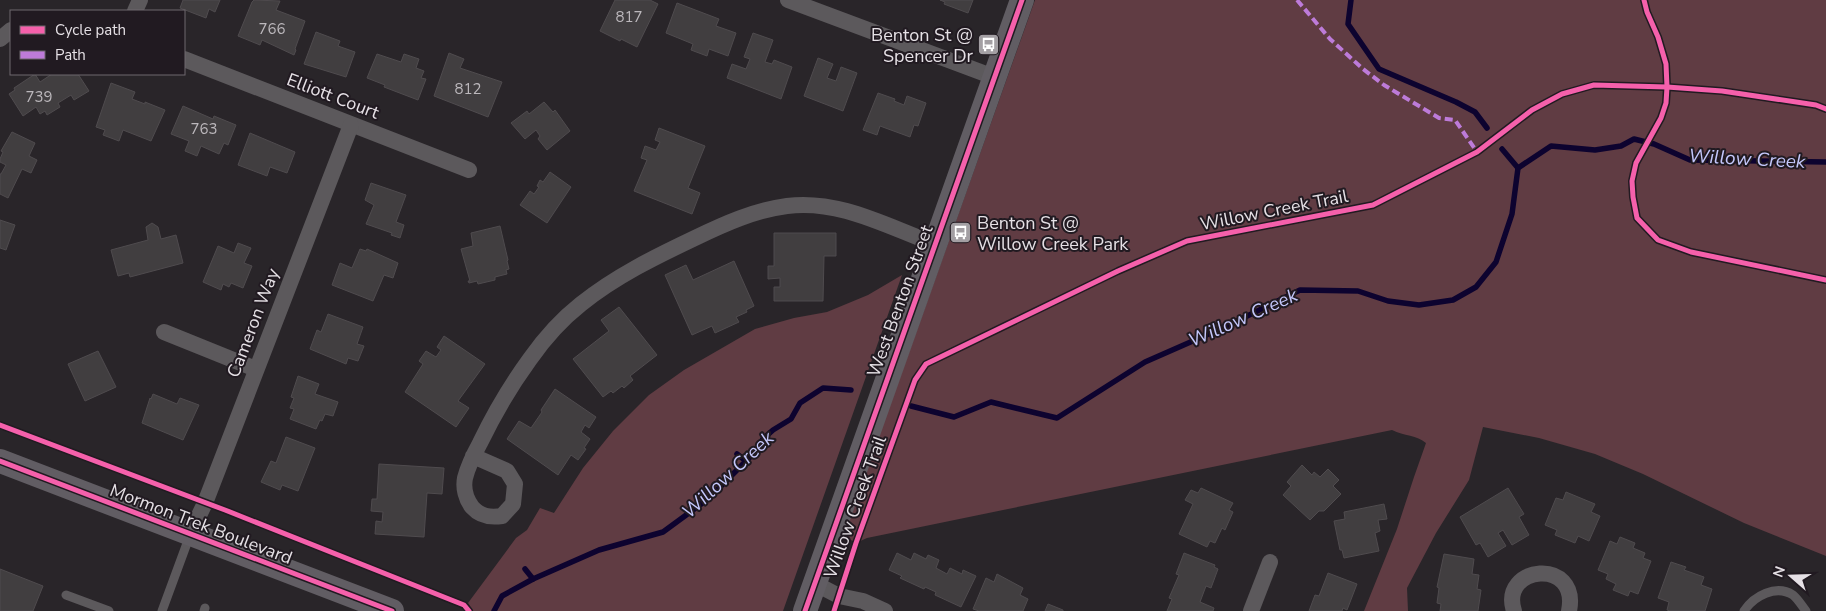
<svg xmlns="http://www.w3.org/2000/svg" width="1826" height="611" font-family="'Nunito Sans',sans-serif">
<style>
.green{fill:#603c43}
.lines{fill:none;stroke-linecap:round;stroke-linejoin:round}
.stream{stroke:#0d032f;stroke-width:5.5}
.building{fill:#413e40;stroke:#4f4b4e}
.lane{stroke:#5c595c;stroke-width:9}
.street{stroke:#5c595c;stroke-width:16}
.secondary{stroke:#615d63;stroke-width:24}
.quiet{stroke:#bd7bd9;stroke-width:4;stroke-dasharray:8 4;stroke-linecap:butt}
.cycleway-casing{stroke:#211a21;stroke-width:8}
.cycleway{stroke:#f560ab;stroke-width:5}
.labels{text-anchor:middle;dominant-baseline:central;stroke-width:4;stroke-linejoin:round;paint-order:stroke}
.number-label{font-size:15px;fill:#bcb8bc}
.poi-label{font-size:18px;fill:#e5e0e5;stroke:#211a21;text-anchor:end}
.street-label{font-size:18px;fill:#e5e0e5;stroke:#211a21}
.water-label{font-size:19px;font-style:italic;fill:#c4c7fb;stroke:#211a21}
</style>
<rect width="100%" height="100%" fill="#292529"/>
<g class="green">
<path d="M1035,0H1826V556L1744,523L1643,474L1595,454L1539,438L1483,427L1469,480L1436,533L1407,588L1408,611H1364L1397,529L1414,477L1426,443C1417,435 1404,436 1392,430L867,538L856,543L846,537L848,523Z"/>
<polygon points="902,275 783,611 473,611 468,603 516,538 527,530 540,508 554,513 583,468 613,431 649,395 684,370 755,329 794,318 827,312 868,295"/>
</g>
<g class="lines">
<g class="stream">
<polyline points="1351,0 1348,24 1379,69 1456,102 1475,112 1487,128"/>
<polyline points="1502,149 1518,168"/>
<polyline points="911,406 954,417 991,402 1057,418 1145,362 1227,326 1300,290 1358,291 1388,301 1419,305 1453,300 1476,287 1496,262 1512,214 1518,168 1551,146 1595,150 1621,146 1634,139 1654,144 1690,160 1826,162"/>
<polyline points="737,454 746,461"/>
<polyline points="525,569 533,579"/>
<polyline points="494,611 502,596 533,579 599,550 663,532 708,499 754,453 763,439 773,430 791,419 800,403 823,388 851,390"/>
</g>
</g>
<g class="building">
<polygon points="183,0 220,0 215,12 209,9 206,18 180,8"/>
<polygon points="254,0 280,1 276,10 305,21 295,49 296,50 294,55 262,40 260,45 238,36 252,2"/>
<polygon points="615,0 650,0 658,4 637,47 621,39 620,41 600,31"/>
<polygon points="940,0 973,0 968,13 944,4 945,2"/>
<polygon points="677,3 719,19 716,26 736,33 728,56 709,49 707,56 691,50 693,44 666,33"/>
<polygon points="316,32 340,41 338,46 355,52 346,77 304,64"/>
<polygon points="753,33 773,40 765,62 772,64 774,60 792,67 781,99 727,78 732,64 746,69 750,59 744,57"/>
<polygon points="449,53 464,59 460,68 502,82 488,117 434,96"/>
<polygon points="377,54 401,62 404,54 419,59 416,68 424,71 421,78 426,79 418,100 384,87 385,85 367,78"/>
<polygon points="818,58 833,64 827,78 836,81 841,67 857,73 843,111 804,96"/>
<polygon points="35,74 40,82 52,74 78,74 89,91 74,100 71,95 58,103 60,107 47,115 45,111 40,114 36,107 23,116 9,94 15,90 14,88"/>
<polygon points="111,83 135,92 132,99 145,104 145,102 165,110 151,141 123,130 119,141 103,135 105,130 96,127"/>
<polygon points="878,93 895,99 894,101 904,105 907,96 926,103 918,126 914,125 910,137 880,126 877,135 863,130"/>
<polygon points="544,102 553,112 555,110 570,131 547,150 538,139 540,136 536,130 525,139 511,123 527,111 529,114"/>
<polygon points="183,106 213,119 214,116 236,125 228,145 224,143 219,154 201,146 197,156 185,151 189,141 171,134"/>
<polygon points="659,128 705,146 688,188 700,193 692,214 634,191 647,160 641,158 645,146 656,150 660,142 655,140"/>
<polygon points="12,132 35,143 29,156 37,160 31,173 22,169 8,198 0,194 0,174 1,174 6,165 0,162 0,159 3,152 1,151"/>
<polygon points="250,133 295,152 287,173 270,167 267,176 238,165"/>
<polygon points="550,172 571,187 547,223 520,205 530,191 534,194 539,187 537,186 540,180 543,182"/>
<polygon points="371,183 406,195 396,222 404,225 400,238 391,235 392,233 366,224 374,205 365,200"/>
<polygon points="0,220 15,225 6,250 0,248"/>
<polygon points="152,223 158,227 161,239 176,235 183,263 130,277 129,273 118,276 111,250 148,240 146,227"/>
<polygon points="500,226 508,260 507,261 509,269 506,270 507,274 495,277 495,280 478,284 477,281 469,283 468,281 470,281 461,249 473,246 471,233"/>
<polygon points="774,233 836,233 836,256 824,256 823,301 774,301 774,287 780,287 780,278 768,279 768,266 774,266"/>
<polygon points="238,243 251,248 244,263 252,266 243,288 231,283 229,287 223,284 221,290 203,282 218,246 234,253"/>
<polygon points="360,249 366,251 367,249 398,263 393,278 384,275 373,301 332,285 340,263 352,268"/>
<polygon points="734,261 754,306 746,310 747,312 736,317 739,322 715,333 712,326 692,335 665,275 686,265 693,280"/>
<polygon points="619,307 657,355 630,376 633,380 624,388 622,386 613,393 611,391 603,397 573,359 609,331 601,320"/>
<polygon points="328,314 363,327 357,344 364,346 358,361 348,358 346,364 310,349 317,330 321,332"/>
<polygon points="444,336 485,364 458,401 469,408 456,427 405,392 423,364 419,361 426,351 436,357 441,350 437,347"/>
<polygon points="98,351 116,387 85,401 68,364"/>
<polygon points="298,376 319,384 315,394 338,402 333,416 325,414 322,421 320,420 316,429 290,419 294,409 290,408 294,398 291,397"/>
<polygon points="555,389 596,417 589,428 585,425 581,432 590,439 584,448 586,449 578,460 571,455 558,475 507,439 519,421 531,428 542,412 541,410"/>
<polygon points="153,394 177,404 180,398 199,405 183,440 142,423 150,398 151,399"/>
<polygon points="286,437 315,448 298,491 282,485 280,490 261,482 271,461 276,463"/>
<polygon points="379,464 444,468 442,494 427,493 424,537 375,534 376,521 382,522 383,512 371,511 372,499 377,499"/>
<polygon points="1302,465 1312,475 1314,472 1320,477 1328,469 1339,480 1333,486 1341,494 1324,511 1319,511 1310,520 1283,495 1291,486 1287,482"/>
<polygon points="1201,488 1233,503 1229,510 1233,512 1225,530 1222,528 1215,543 1210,541 1207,547 1179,534 1193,504 1185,500 1191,490 1198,493"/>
<polygon points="1508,488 1524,514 1519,517 1529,535 1512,545 1503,530 1498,533 1506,546 1488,557 1480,543 1476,545 1460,517"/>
<polygon points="1566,492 1595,504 1591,512 1600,516 1589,541 1578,536 1575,543 1555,535 1557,530 1545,525 1556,498 1563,500"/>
<polygon points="1384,504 1387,519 1378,520 1380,531 1375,533 1379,551 1344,558 1342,550 1340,550 1334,521 1345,519 1344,512"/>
<polygon points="1620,537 1635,543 1633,548 1645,553 1643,558 1651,561 1638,594 1630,591 1628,596 1613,590 1616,584 1606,579 1608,574 1598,570 1610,541 1617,544"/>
<polygon points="897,553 911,560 914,553 926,559 928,555 939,560 936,568 947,574 950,568 962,574 963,570 976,576 961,607 935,595 936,592 925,587 924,589 900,578 902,576 889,570"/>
<polygon points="1184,553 1215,565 1214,567 1218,569 1211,588 1206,586 1200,602 1214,608 1213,611 1167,611 1172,599 1169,598 1179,575 1176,574"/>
<polygon points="1444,554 1474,559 1472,574 1479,575 1477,589 1481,590 1478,611 1440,611 1441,604 1437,603 1439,588 1437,587"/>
<polygon points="1671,562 1686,567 1684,570 1704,577 1701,585 1712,589 1705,611 1670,611 1667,610 1669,602 1658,598"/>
<polygon points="0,569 43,586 33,611 0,611"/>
<polygon points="1328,573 1357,584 1347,610 1343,608 1342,611 1309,611 1315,595 1319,596"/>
<polygon points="997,574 1023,588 1020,595 1028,599 1023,611 979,611 973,609 986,578 994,582"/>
<polygon points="1048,604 1063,610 1063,611 1045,611"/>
</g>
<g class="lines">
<g class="lane">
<polyline points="66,595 109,611"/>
<polyline points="162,611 190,535"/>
<polyline points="204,611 205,608"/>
<path d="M1744,611C1754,596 1776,584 1793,595C1798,599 1802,606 1806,611"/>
</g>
<g class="street">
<polyline points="788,0 994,77"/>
<polyline points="135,11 140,0"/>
<polyline points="0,39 11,30"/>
<polyline points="184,59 469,170"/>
<polyline points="164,332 256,369"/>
<path d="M473,456L507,471L515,484L513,504L502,516C489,518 480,516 472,507C466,499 463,488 465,478C468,466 474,454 480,443C494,414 511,385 530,359C544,339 562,319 581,304C616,276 655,257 695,238C724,224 755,210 787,206C839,199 888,227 935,244"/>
<polyline points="190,534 205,503 351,125"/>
<polyline points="814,583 839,596 863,601 885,611"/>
<polyline points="1251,611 1270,562"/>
<path d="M1514,611C1499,565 1580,557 1569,611"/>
</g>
<g class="secondary">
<polyline points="0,461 392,611"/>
<polyline points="805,611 1022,0"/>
</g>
<polyline class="quiet" points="1297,0 1330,39 1363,69 1384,85 1439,118 1455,120 1477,152"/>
<defs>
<g id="cycleway">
<polyline points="1644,0 1647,12 1658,37 1666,64 1667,87 1666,103 1661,118 1636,163 1632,181 1633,197 1637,218 1658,240 1691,252 1826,280"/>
<polyline points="0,425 225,510 464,605 469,611"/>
<polyline points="0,461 392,611"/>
<polyline points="805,611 1022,0"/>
<polyline points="834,611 856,543 915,380 926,364 1118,271 1187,241 1373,205 1477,152 1532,110 1562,94 1594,85 1667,87 1722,91 1816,105 1826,109"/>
</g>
</defs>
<use href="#cycleway" class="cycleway-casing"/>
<use href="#cycleway" class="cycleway"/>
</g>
<defs>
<symbol id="bus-square" viewBox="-11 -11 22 22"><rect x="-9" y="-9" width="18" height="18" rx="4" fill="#a39fa3" stroke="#211a21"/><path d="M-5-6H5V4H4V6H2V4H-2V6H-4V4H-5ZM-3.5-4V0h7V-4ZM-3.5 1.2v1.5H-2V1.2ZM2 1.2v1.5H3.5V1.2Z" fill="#fff"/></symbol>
</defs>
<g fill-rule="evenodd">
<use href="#bus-square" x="976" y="32" width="25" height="25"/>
<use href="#bus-square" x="948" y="220" width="25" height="25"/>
</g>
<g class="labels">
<g class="number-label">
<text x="629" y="17">817</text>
<text x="272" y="29">766</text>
<text x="468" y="89">812</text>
<text x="39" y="97">739</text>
<text x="204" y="129">763</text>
</g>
<g class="poi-label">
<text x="973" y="35">Benton St @<tspan x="973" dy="21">Spencer Dr</tspan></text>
<text x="977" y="223" text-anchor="start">Benton St @<tspan x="977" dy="21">Willow Creek Park</tspan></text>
</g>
<g class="street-label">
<text transform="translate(333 96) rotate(21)">Elliott Court</text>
<text transform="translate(1274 210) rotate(-11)">Willow Creek Trail</text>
<text transform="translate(900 301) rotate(-70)">West Benton Street</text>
<text transform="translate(253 323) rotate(-69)">Cameron Way</text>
<text transform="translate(855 507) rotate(-70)">Willow Creek Trail</text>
<text transform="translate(201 524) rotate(21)">Mormon Trek Boulevard</text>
</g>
<g class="water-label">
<text transform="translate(1747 159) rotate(3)">Willow Creek</text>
<text transform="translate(1243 318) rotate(-24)">Willow Creek</text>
<text transform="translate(728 475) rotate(-43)">Willow Creek</text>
</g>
</g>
<rect x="10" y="10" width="175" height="65" fill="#211a21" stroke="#6f696f"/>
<rect x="20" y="26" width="25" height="8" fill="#f560ab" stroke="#6f696f"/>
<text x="55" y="35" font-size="15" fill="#e5e0e5">Cycle path</text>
<rect x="20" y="51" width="25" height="8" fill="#bd7bd9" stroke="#6f696f"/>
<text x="55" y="60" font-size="15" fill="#e5e0e5">Path</text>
<g transform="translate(1791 576) rotate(290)" stroke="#211a21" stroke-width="4" paint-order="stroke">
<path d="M0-4L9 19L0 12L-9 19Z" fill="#e5e0e5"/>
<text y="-8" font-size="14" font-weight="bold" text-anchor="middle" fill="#e5e0e5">N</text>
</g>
</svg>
